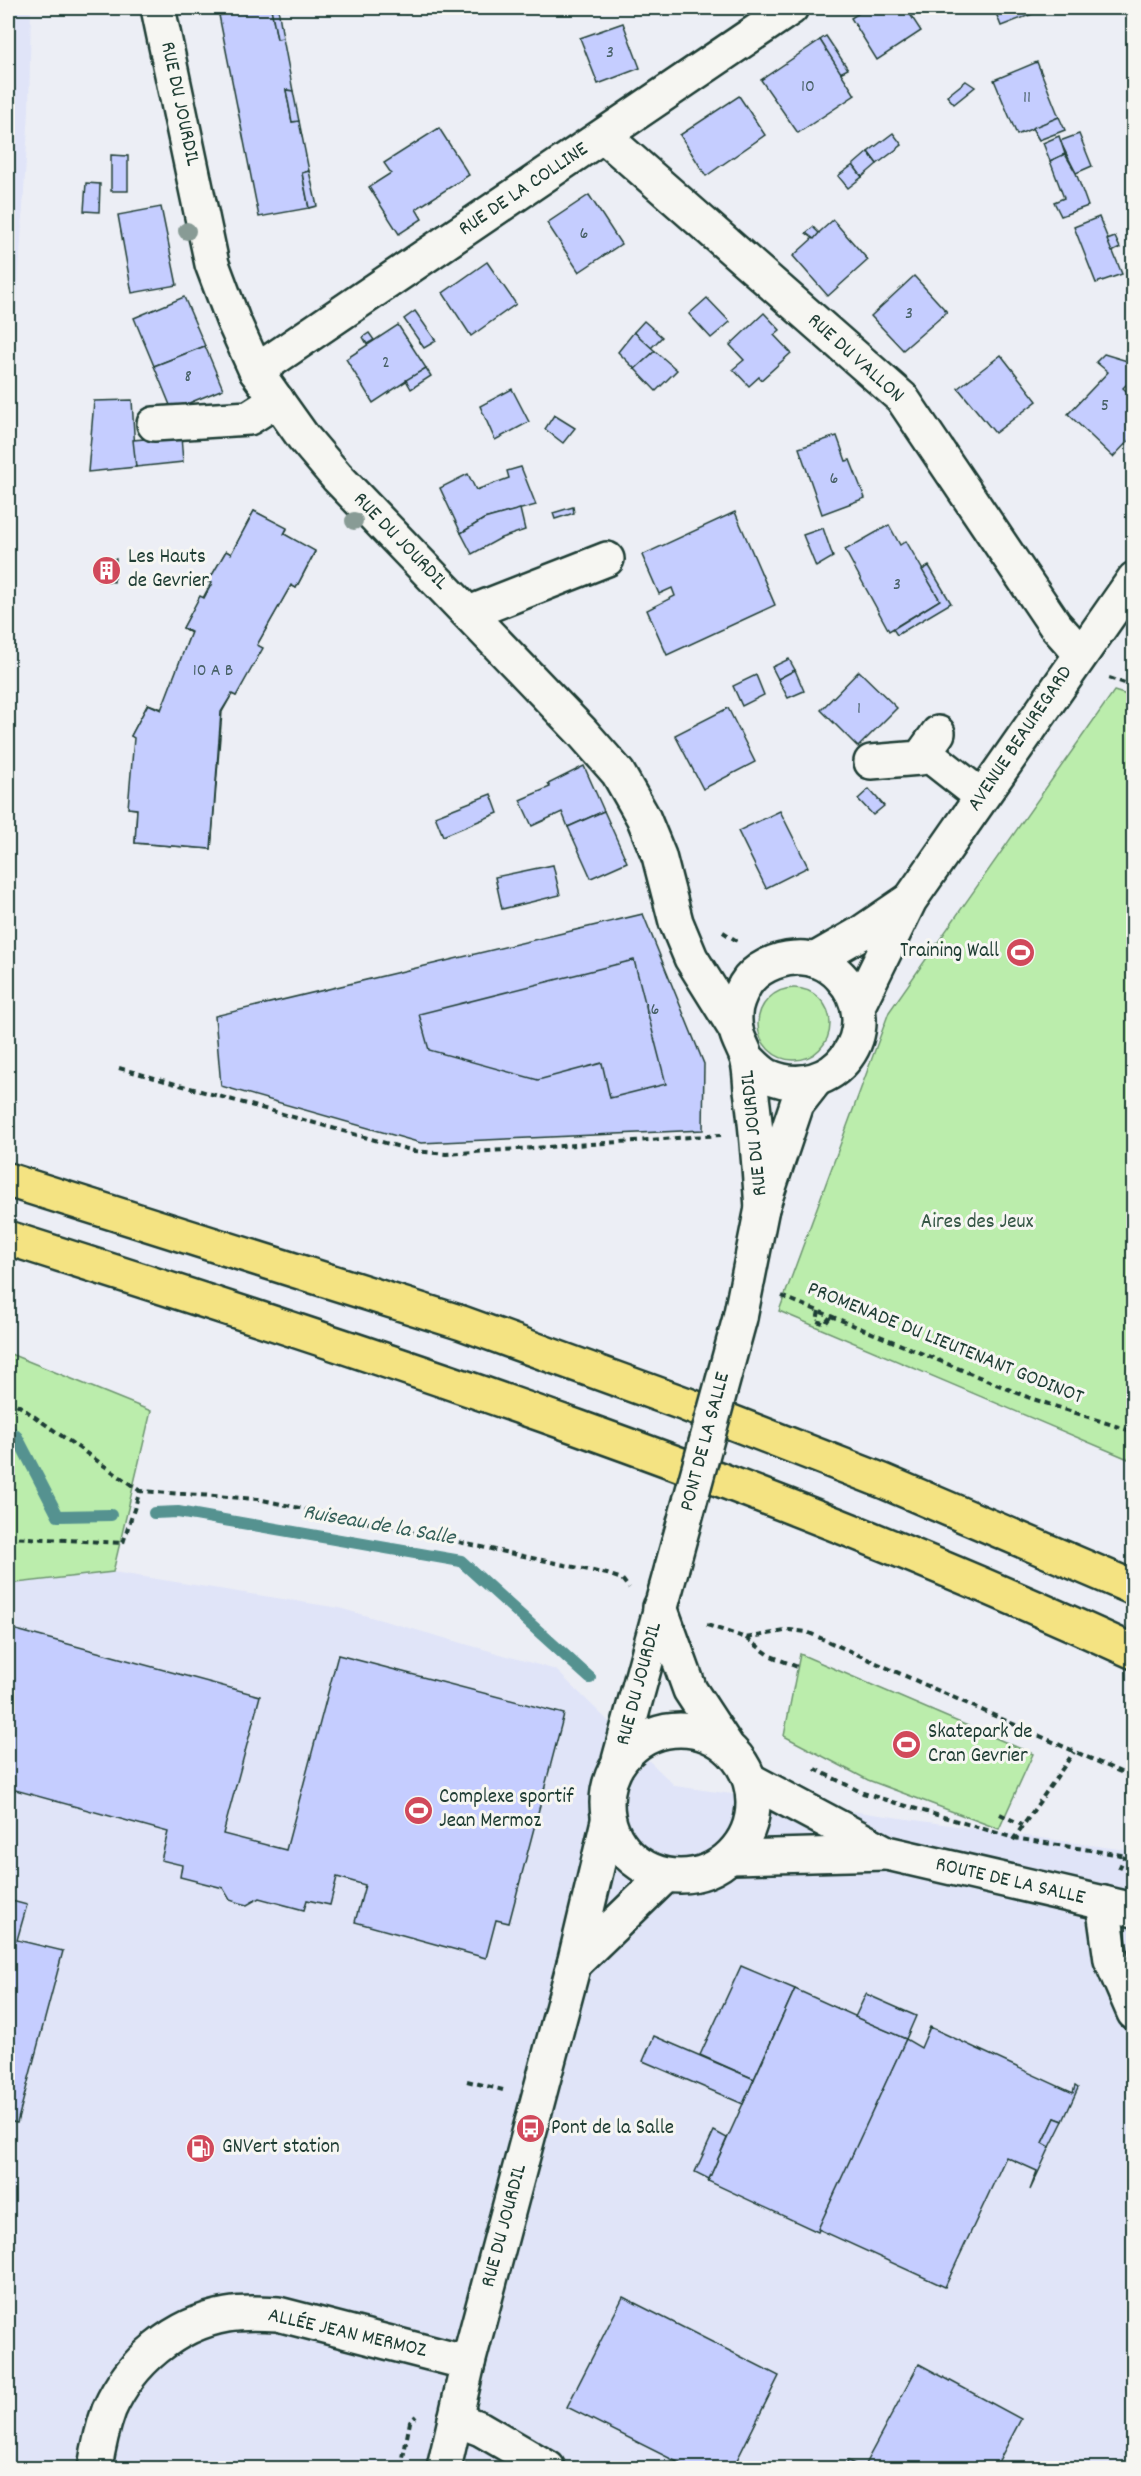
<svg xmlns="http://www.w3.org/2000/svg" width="1141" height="2476" font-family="Dekko,sans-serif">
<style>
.built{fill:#e0e4f8}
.green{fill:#bbedac;stroke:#6d9570;stroke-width:1.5}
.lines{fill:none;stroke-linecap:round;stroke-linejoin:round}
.stream{stroke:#549290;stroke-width:12}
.building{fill:#c5cdff;stroke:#1f3d34;stroke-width:1.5}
.minor-casing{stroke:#1f3d34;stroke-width:38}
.highway-casing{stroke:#1f3d34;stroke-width:38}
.path{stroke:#1f3d34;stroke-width:4;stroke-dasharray:6 4.5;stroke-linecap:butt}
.minor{stroke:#f6f6f2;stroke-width:33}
.highway{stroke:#f4e382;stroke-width:33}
.minor-bridge-casing{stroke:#1f3d34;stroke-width:38;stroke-linecap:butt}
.minor-bridge{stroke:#f6f6f2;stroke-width:33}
.tree{fill:#889b95}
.labels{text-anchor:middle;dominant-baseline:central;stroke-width:6;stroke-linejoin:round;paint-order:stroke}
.number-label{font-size:18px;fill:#486167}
.street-label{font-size:21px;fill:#1f3d34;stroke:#f6f6f2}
.poi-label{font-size:21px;fill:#1f3d34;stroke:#f6f6f2;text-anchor:start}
.park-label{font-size:21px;fill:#365746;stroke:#f6f6f2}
.water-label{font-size:22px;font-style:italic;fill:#35605a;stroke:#f6f6f2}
</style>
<rect width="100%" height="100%" fill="#eceef5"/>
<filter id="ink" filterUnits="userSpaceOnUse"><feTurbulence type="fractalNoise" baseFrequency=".0167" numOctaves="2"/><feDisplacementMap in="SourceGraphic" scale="12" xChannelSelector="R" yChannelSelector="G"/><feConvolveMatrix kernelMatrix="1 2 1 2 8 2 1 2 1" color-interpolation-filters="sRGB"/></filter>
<g filter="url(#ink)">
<g class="built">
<polygon points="8,8 31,8 29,111 8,446"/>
<polygon points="113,1572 339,1608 556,1670 675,1786 1133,1851 1133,2468 8,2468 8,1584"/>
</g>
<g class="green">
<polygon points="1114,691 1134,697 1133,1461 779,1311 889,1012"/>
<circle cx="794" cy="1024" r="36"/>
<polygon points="8,1353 151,1411 113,1572 8,1584"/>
<polygon points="800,1654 1033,1754 999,1829 868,1780 784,1736"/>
</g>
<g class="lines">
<g class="stream">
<polyline points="8,1429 17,1437 58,1516 111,1515"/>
<polyline points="154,1513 178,1512 461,1561 590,1678"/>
</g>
</g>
<g class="building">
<polygon points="259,8 271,8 277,39 283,38 293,91 286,90 292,122 299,121 309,171 302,173 309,208 259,217 219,15"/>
<polygon points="271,8 278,8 283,38 277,39"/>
<polygon points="391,8 407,8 406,14 390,10"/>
<polygon points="867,8 906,8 921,31 877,60 851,18"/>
<polygon points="994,8 1048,8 1001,26"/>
<polygon points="623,23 640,68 598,84 580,38"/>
<polygon points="826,36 848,69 840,73 820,40"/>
<polygon points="820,40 855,95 798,133 761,80"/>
<polygon points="1037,62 1059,117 1017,135 994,80"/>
<polygon points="966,81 975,87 954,104 947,96"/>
<polygon points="286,90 293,91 299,121 292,122"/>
<polygon points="739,96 765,135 706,176 680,135"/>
<polygon points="1059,117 1065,130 1039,140 1032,128"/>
<polygon points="439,128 469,175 416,209 422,219 399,234 369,187 391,173 384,163"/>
<polygon points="893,133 902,145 877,164 868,152"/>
<polygon points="1079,134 1092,166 1076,173 1060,141"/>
<polygon points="1059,136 1065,154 1050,161 1043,143"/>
<polygon points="868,152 877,164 862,177 853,165"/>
<polygon points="1065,154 1076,173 1088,206 1061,216 1054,202 1064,198 1050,161"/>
<polygon points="111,155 128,156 128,191 111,191"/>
<polygon points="853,165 862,177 848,188 838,176"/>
<polygon points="309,171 317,206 309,208 302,173"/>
<polygon points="86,183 100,184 99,212 84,211"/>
<polygon points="589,195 621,244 579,272 547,223"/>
<polygon points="161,207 177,285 132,293 118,215"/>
<polygon points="1099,217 1122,274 1096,283 1074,227"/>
<polygon points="833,220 868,260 828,296 793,256"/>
<polygon points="813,227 819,233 814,239 806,233"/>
<polygon points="1115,237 1120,248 1112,252 1107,240"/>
<polygon points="487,262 516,304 471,336 443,293"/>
<polygon points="914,276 947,312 903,350 871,316"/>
<polygon points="184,297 205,346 154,366 134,318"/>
<polygon points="707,298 730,322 711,338 689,314"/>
<polygon points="415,311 436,341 424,348 404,319"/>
<polygon points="764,313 780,330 774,335 791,353 761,380 759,377 749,386 733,369 744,360 730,345"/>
<polygon points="644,321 662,337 651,348 634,332"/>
<polygon points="398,325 426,368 373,403 346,359"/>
<polygon points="634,332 655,351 635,369 618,352"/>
<polygon points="369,333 374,340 367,344 363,337"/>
<polygon points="205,346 223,389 172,410 154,366"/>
<polygon points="655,351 677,370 656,391 635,369"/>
<polygon points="1104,354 1134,363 1134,377 1123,388 1134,398 1134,435 1113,457 1068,414 1108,372 1096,362"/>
<polygon points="1001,355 1037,401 995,433 958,388"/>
<polygon points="426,368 431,376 411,389 406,380"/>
<polygon points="512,389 529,422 495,440 480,406"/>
<polygon points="132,400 136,467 88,472 94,401"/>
<polygon points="554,415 575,428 563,443 545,429"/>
<polygon points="181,436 183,462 136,467 133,440"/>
<polygon points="837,436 846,461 850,460 865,498 822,514 799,448"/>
<polygon points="521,467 536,505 484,519 461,533 440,488 468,474 476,490 509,478 507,471"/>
<polygon points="573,507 574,513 555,519 553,513"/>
<polygon points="520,509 525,530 501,538 472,554 461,533 484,519"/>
<polygon points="254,511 287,529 284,534 315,552 296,588 291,585 257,645 262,648 236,696 232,694 222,712 211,849 135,843 137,809 129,808 135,738 131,736 148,704 162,709 191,633 183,628 200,597 203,598 211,583 209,581 226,551 231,554"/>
<polygon points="254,511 287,528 284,534 315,551 296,588 291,585 257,645 263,648 236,696 232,694 221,712 211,849 135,843 137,809 128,808 134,738 131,736 148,704 161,710 191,632 183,628 200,596 204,598 212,583 208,582 226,551 231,554"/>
<polygon points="735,512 775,605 667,655 647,610 675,596 672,588 659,594 642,555"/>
<polygon points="889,525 900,545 906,541 940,600 889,631 845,550"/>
<polygon points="823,528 833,557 816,567 803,535"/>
<polygon points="100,558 116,559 114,582 98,580"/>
<polygon points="929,566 951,603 897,635 893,629 940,600 922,570"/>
<polygon points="789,659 795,670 778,679 772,667"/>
<polygon points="795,670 804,691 788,698 778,679"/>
<polygon points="859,671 897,708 858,747 821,710"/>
<polygon points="756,675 764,695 742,706 733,686"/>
<polygon points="728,708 755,762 703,789 675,735"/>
<polygon points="584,766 604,811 568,827 562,812 532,826 520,800 550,787 548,784"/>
<polygon points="869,789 884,806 873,815 858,799"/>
<polygon points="491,794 498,813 443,836 435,816"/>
<polygon points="604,811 627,862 591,878 568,827"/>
<polygon points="780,811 808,867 766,888 738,831"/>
<polygon points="553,865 560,895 502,909 495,877"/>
<polygon points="643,914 704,1064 703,1130 421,1143 221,1086 215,1016"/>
<polygon points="634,960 666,1084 610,1098 602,1063 538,1080 429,1050 419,1014"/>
<polygon points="9,1628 260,1696 223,1834 286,1850 338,1655 564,1714 509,1923 496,1920 486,1958 355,1922 365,1885 337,1877 330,1905 307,1900 304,1910 259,1898 247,1905 239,1903 230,1900 223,1888 180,1877 182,1865 161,1860 168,1832 8,1788"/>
<polygon points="8,1900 27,1905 17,1940 63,1951 17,2123 8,2121"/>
<polygon points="741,1966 795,1989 754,2079 700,2055"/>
<polygon points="795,1989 906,2039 818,2232 708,2181"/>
<polygon points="866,1994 916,2016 906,2039 855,2017"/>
<polygon points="930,2027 1073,2093 1075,2086 1078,2088 1063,2121 1055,2118 1043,2143 1050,2147 1030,2190 1037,2171 1006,2157 945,2287 818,2229 906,2039 921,2048"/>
<polygon points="654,2036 754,2079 743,2104 643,2061"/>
<polygon points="1055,2118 1063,2121 1050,2147 1043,2143"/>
<polygon points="714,2131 727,2138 709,2179 695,2172"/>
<polygon points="623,2297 779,2376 733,2468 689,2468 567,2407"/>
<polygon points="919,2364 1021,2419 995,2468 863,2468"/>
<polygon points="848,2461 863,2468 844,2468"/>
</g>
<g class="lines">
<defs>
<g id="minor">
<polyline points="158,8 212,264 233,320 256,371 303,437 337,477 582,732 618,773 643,817 659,856 676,922 691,958 736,1030"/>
<polyline points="604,136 902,398 1055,625 1080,653"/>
<polyline points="256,371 791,8"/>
<polyline points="154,424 249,418 277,400"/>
<polyline points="469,613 607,559"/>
<polyline points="925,752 981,796"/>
<polyline points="871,762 920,758 938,733"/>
<polyline points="814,960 861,933 908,901"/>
<polyline points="858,1006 910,900 1134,579"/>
<path d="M747,1058C753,1064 760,1072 768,1076C833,1105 890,1028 840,976C829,964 811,956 795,958C777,959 755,968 745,985C740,994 735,1004 735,1015C734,1036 741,1041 747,1058C750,1068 750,1080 751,1090C757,1129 759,1169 762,1208"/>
<polyline points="740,1318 762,1208 797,1104 815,1081"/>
<polyline points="660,1607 690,1690 726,1745"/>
<circle cx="680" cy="1803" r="73"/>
<polyline points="619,1760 672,1567"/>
<polyline points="750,1780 887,1853 1134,1910"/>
<polyline points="732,1857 886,1853"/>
<polyline points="1103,1903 1111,1960 1134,2013"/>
<polyline points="574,1964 665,1876"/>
<polyline points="455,2419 481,2429 548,2468"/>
<path d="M95,2468C98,2449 102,2429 109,2410C130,2362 175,2324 227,2315C244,2312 261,2313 278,2314L468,2363"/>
<polyline points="444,2468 468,2363 574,1964 608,1821"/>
</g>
<g id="highway">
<polyline points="8,1180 462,1323 685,1404 883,1481 1134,1588"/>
<path d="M8,1238C389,1358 770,1484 1134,1652"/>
</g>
</defs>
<use href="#minor" class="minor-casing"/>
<use href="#highway" class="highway-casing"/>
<g class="path">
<polyline points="1109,678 1134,686"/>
<polyline points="723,932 737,941"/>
<polyline points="119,1068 414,1151 446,1154 721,1135"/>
<polyline points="782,1296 1030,1398 1134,1432"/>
<polyline points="819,1311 817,1321 825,1324 831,1316"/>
<polyline points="8,1398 140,1491"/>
<polyline points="8,1537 123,1543 140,1491 258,1499 607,1574 622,1579 629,1588"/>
<polyline points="707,1625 746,1638 790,1630 807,1632 1134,1778"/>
<polyline points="746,1638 771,1656 800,1668"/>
<polyline points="815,1769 863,1793 1014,1838 1134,1857"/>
<polyline points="1000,1814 1022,1825"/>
<polyline points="1013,1840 1074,1752"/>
<polyline points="1119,1869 1125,1856"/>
<polyline points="467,2081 503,2090"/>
<polyline points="401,2468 410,2422 416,2416"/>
</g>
<use href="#minor" class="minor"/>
<use href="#highway" class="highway"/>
<defs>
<polyline id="minor-bridge" points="672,1567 740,1318"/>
</defs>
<use href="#minor-bridge" class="minor-bridge-casing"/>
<use href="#minor-bridge" class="minor-bridge"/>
</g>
<g class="tree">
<circle cx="187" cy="231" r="9"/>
<circle cx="354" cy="521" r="9"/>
</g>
</g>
<defs>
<symbol id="building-disc" viewBox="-11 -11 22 22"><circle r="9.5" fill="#d1495b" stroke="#f6f6f2"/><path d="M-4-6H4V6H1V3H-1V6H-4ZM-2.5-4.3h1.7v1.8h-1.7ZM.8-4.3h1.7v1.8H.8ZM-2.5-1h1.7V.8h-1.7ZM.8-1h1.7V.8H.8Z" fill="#fff"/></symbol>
<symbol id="stadium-disc" viewBox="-11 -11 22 22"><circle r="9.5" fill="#d1495b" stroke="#f6f6f2"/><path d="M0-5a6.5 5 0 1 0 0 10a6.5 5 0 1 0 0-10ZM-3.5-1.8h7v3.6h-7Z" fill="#fff"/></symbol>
<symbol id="bus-disc" viewBox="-11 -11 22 22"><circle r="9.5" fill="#d1495b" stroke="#f6f6f2"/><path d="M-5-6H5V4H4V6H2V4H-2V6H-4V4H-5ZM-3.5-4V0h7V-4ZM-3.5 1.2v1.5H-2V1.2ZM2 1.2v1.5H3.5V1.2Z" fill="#fff"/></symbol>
<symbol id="fuel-disc" viewBox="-11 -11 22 22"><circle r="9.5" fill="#d1495b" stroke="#f6f6f2"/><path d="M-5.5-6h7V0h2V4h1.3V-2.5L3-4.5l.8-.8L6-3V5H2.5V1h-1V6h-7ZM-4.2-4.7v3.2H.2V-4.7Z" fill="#fff"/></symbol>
</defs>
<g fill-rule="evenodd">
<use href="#building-disc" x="90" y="554" width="33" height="33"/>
<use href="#stadium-disc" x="1004" y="936" width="33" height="33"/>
<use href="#stadium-disc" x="890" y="1728" width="33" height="33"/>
<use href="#stadium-disc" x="402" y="1794" width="33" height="33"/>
<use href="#bus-disc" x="514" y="2112" width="33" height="33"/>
<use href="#fuel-disc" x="184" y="2132" width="33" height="33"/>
</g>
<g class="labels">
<g class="number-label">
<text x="610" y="53">3</text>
<text x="808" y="87">10</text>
<text x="1027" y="98">11</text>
<text x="584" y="234">6</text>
<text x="909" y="314">3</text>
<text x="386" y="363">2</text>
<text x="188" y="377">8</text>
<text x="1105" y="406">5</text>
<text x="834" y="479">6</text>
<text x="897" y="585">3</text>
<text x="213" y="671">10 A B</text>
<text x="859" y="709">1</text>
<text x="653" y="1010">16</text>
</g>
<g class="street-label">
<text transform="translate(179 104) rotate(78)">RUE DU JOURDIL</text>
<text transform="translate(524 190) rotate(-34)">RUE DE LA COLLINE</text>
<text transform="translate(855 359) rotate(42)">RUE DU VALLON</text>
<text transform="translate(400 542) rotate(46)">RUE DU JOURDIL</text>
<text transform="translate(1021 739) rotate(-56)">AVENUE BEAUREGARD</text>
<text transform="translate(755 1133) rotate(-96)">RUE DU JOURDIL</text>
<text transform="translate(945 1344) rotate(22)">PROMENADE DU LIEUTENANT GODINOT</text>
<text transform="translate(706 1442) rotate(-75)">PONT DE LA SALLE</text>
<text transform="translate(640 1684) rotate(-75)">RUE DU JOURDIL</text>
<text transform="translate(1010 1882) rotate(13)">ROUTE DE LA SALLE</text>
<text transform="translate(505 2226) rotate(-75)">RUE DU JOURDIL</text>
<text transform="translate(347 2334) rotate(13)">ALLÉE JEAN MERMOZ</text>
</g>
<g class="poi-label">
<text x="128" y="558">Les Hauts<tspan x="128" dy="24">de Gevrier</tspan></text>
<text x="999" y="952" text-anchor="end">Training Wall</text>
<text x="928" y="1733">Skatepark de<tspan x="928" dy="24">Cran Gevrier</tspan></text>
<text x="439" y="1798">Complexe sportif<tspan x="439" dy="24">Jean Mermoz</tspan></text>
<text x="551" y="2129">Pont de la Salle</text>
<text x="222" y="2148">GNVert station</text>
</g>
<g class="park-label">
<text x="977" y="1223">Aires des Jeux</text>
</g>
<g class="water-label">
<text transform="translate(379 1526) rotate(10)">Ruiseau de la Salle</text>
</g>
</g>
<rect width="1141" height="2476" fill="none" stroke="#f6f6f2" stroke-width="30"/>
<rect x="15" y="15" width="1111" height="2446" fill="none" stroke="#1f3d34" stroke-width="2" filter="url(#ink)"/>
</svg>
